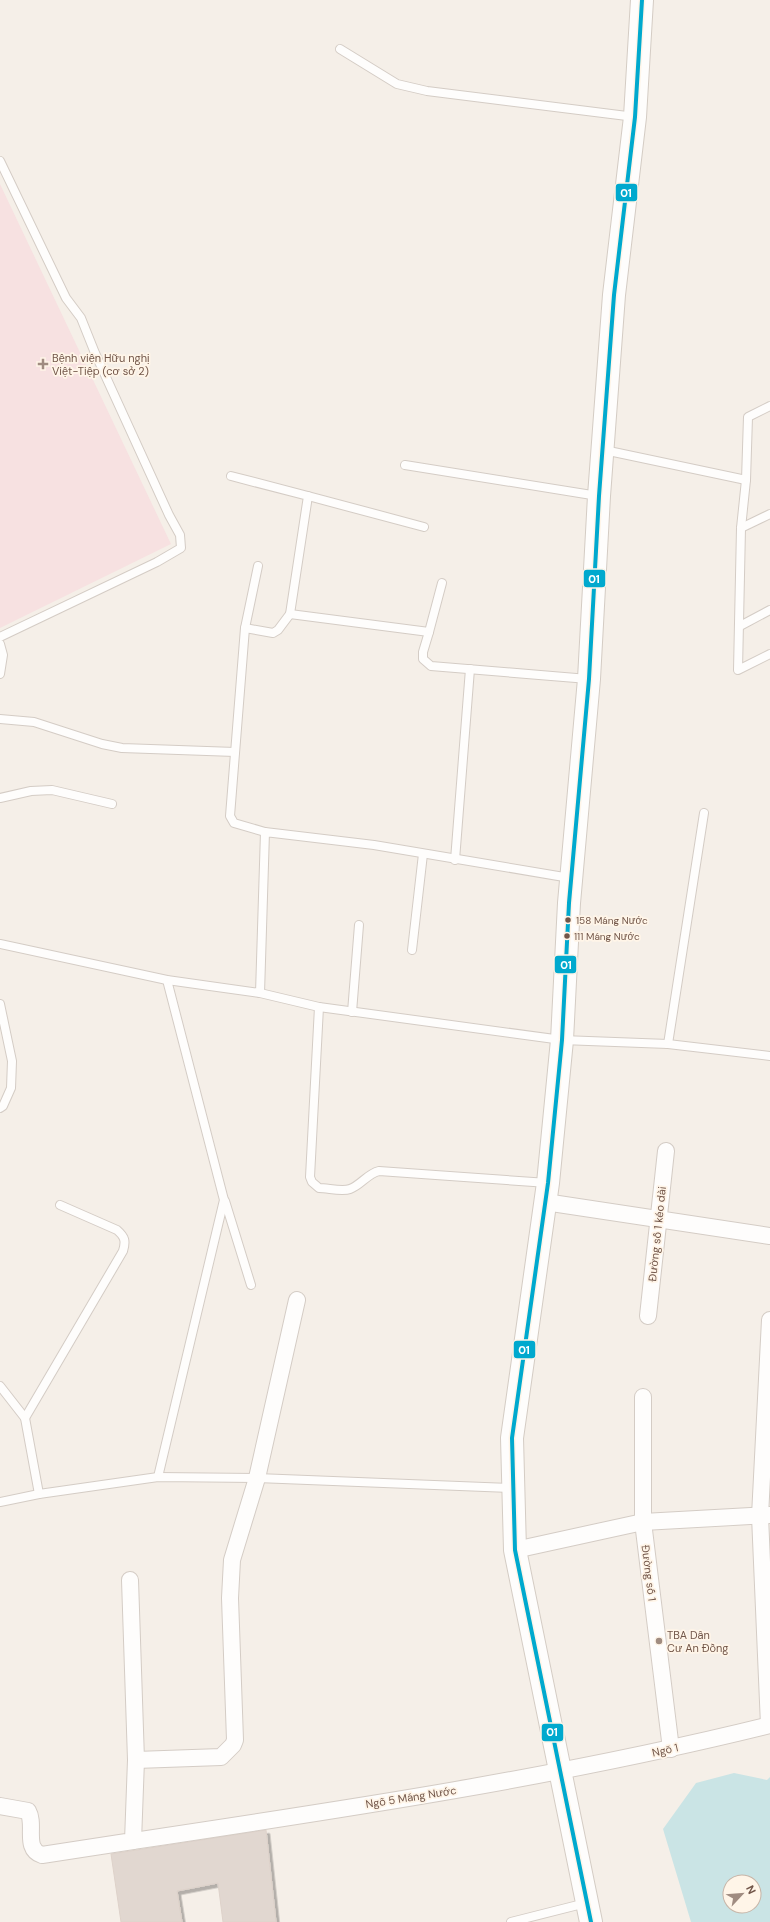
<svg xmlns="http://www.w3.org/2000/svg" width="770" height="1922" font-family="'DM Sans',sans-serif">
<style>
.medical{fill:#f7e1e1}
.water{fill:#cae4e5;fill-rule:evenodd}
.building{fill:#e1d7d0;stroke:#ded2ca;filter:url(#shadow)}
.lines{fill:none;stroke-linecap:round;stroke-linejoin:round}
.service-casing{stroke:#d4ccc5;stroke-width:10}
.minor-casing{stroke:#d4ccc5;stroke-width:18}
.secondary-casing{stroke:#d4ccc4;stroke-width:24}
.service{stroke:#fefdfc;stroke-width:8}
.minor{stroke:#fefdfc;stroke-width:16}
.secondary{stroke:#fefdfc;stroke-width:22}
.bus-1-casing{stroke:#fff5e8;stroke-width:7}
.bus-1{stroke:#00a9ce;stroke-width:4}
.poi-dot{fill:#a08c81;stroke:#fff5e8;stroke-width:1.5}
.bus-dot{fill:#725649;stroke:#fff5e8;stroke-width:1.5}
.labels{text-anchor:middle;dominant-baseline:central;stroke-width:3.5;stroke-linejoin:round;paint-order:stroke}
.bus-label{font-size:10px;fill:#725649;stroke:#fff5e8;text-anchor:start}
.poi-label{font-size:11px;fill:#725649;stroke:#fff5e8;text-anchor:start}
.street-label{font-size:11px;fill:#725649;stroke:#fff5e8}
.line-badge{stroke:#fff5e8;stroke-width:1.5}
.badge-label{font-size:11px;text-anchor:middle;font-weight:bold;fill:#fff}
</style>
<defs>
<filter id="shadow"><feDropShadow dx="3.5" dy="3.5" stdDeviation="0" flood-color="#0004"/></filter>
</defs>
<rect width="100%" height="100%" fill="#f5efe8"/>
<polygon class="medical" points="0,184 171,544 0,628"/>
<path class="water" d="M734,1773L767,1780L770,1777V1922H691L663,1829L696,1783ZM730,1882H754V1906H730Z"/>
<polygon class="building" points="266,1830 276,1922 223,1922 218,1883 177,1891 182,1922 121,1922 111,1854"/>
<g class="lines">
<defs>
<g id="service">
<polyline points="340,49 397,84 427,91 635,117"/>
<polyline points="0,161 66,298 81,318 95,353 169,515 180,535 181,548 157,562 0,637"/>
<polyline points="770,406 748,417 746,480 741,528 738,670 770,654"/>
<polyline points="604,450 746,480"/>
<polyline points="405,465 598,496"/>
<polyline points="231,476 308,496 290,614 278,630 273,633 245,628"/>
<polyline points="308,496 424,527"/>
<polyline points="741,528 770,514"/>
<polyline points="258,566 245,628 230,816 234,823 265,832"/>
<polyline points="290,614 429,632 423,652 423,659 431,666 588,679"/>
<polyline points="740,626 770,610"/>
<polyline points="429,632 442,583"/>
<polyline points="0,644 3,655 0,674"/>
<polyline points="0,719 34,722 102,744 122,748 235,752"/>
<polyline points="0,798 31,791 52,790 112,804"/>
<polyline points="455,860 470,669"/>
<polyline points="0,944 167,980 260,993 319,1007 562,1040 668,1044 770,1056"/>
<polyline points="412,950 423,854"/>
<polyline points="260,993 265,832 374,845 570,878"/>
<polyline points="0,1004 12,1061 11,1088 3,1106 0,1108"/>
<path d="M319,1007L310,1177L312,1182L319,1188C328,1188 342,1192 350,1189C361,1185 367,1174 379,1171L548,1183"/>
<polyline points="352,1012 359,925"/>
<polyline points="668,1044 704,813"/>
<polyline points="225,1201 251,1285"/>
<polyline points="0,1386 25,1418 39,1494"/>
<path d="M25,1418L123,1251C126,1241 125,1237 117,1230L60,1205"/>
<polyline points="158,1477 224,1200 167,980"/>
<polyline points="0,1502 39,1494 158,1477 257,1478 512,1488"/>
<polyline points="511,1922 586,1903"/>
</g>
<g id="minor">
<polyline points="545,1202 770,1236"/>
<polyline points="648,1316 666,1151"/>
<polyline points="643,1397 643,1522 671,1749"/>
<polyline points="515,1550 643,1522 770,1515"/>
<polyline points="769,1725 760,1516 770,1320"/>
<polyline points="136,1760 221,1757 233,1745 235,1740 230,1598 232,1560 257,1478 297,1300"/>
<path d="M0,1806L28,1811C36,1825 23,1849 42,1855L133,1841L136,1760L130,1580"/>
<path d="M133,1841C346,1809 560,1777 770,1725"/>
</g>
<polyline id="secondary" points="591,1922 515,1550 512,1438 548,1183 562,1040 569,903 589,679 599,496 614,295 635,117 642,0"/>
</defs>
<use href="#service" class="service-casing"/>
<use href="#minor" class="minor-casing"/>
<use href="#secondary" class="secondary-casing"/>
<use href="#service" class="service"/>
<use href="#minor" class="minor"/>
<use href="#secondary" class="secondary"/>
<defs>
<polyline id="bus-1" points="591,1922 515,1550 512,1438 548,1183 562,1040 569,903 589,679 599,496 614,295 635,117 642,0"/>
</defs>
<use href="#bus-1" class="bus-1-casing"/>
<use href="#bus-1" class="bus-1"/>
</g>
<g class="poi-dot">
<path d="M41 358h4v4h4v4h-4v4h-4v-4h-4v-4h4z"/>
<circle cx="659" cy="1641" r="4"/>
</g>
<g class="bus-dot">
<circle cx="568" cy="920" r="3.5"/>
<circle cx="567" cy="936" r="3.5"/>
</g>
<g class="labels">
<g class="bus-label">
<text x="576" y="920">158 Máng Nước</text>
<text x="574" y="936">111 Máng Nước</text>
</g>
<g class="poi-label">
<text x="52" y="358">Bệnh viện Hữu nghị<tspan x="52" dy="13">Việt-Tiệp (cơ sở 2)</tspan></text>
<text x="667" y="1635">TBA Dân<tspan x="667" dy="13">Cư An Đồng</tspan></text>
</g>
<g class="street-label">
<text transform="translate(657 1234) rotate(-84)">Đường số 1 kéo dài</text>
<text transform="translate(649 1573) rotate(83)">Đường số 1</text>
<text transform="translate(665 1750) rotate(-13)">Ngõ 1</text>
<text transform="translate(411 1797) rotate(-9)">Ngõ 5 Máng Nước</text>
</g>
</g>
<g class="line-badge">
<rect x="615" y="183" width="23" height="19" rx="4" fill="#00a9ce"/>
<rect x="583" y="569" width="23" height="19" rx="4" fill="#00a9ce"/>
<rect x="554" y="955" width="23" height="19" rx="4" fill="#00a9ce"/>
<rect x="513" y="1340" width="23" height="19" rx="4" fill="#00a9ce"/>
<rect x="541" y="1723" width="23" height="19" rx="4" fill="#00a9ce"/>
</g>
<g class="badge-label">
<text x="626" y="197">01</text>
<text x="594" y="583">01</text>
<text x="566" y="969">01</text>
<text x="524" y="1354">01</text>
<text x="552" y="1736">01</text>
</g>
<g transform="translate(742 1894) rotate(64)"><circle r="19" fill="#fff5e8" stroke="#c7b5a8"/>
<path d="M0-3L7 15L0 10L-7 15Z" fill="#a08c81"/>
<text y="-6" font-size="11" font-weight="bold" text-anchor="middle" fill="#725649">N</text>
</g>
</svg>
